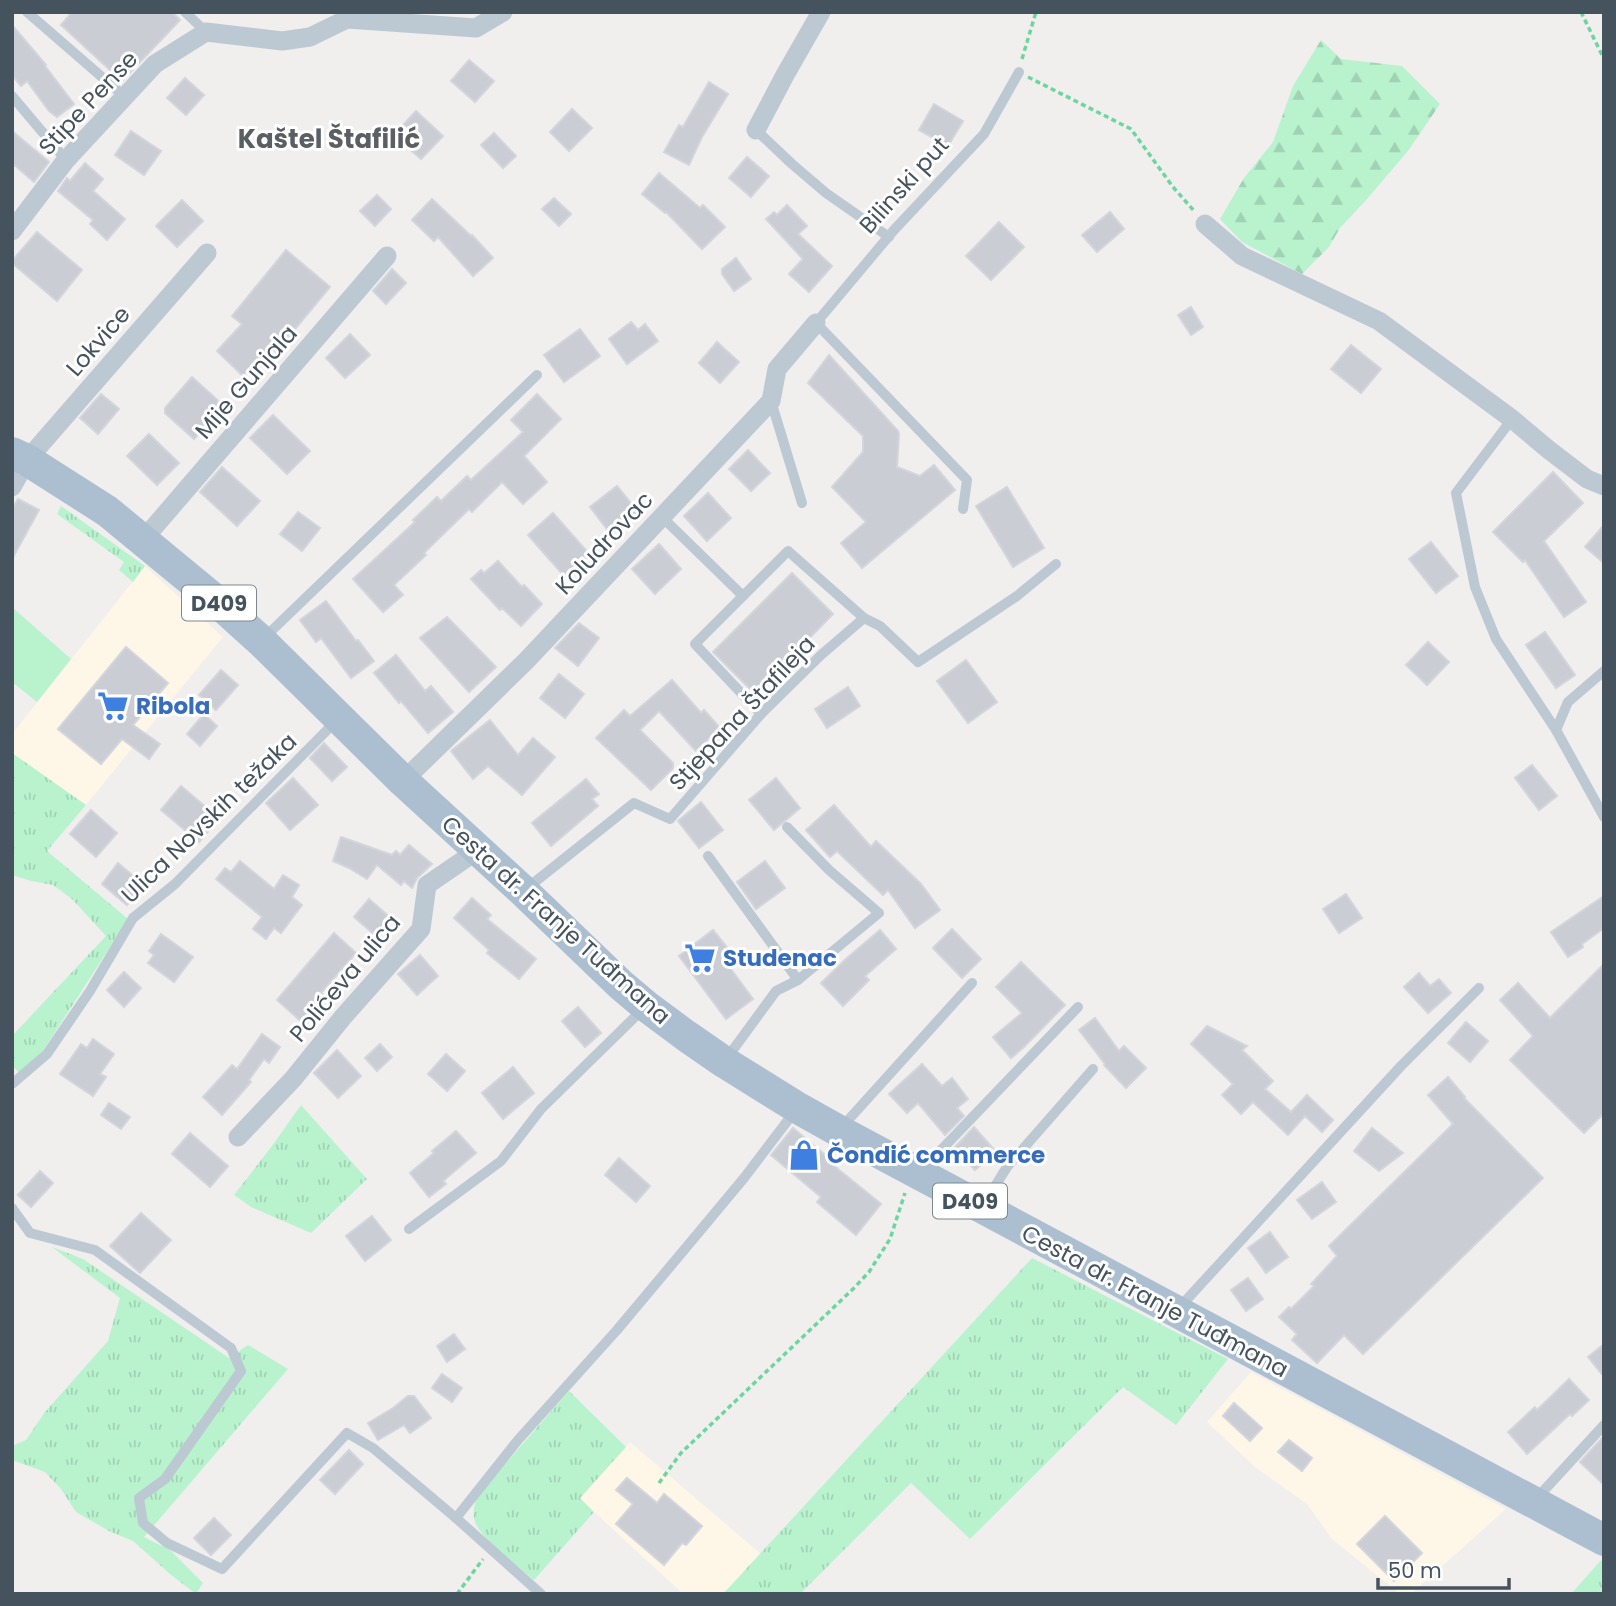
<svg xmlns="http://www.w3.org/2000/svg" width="1616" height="1606" font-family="Poppins,sans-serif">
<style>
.commercial{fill:#fef6e6}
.grass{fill:url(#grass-tufts)}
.forest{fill:url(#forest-firs)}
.garden{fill:#b8f3ce}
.building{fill:#caced4;stroke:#d2d5db;stroke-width:2}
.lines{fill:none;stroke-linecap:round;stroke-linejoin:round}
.path{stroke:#6dd59f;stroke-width:3.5;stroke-dasharray:5 3.5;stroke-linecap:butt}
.lane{stroke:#bdc9d2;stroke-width:10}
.street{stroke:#bdc9d2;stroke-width:19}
.primary{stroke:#abbfd0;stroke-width:32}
.labels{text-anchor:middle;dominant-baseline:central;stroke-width:6;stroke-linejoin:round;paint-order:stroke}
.shield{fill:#fff;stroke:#7d878e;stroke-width:2}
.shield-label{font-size:21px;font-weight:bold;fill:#45535e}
.street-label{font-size:23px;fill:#45535e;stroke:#fff}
.shop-label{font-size:23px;font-weight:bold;fill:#366cbe;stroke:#fff;text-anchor:start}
.quarter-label{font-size:26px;font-weight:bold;fill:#5a5f64;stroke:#fff}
</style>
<defs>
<pattern id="grass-tufts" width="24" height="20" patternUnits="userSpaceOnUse" patternTransform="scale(1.75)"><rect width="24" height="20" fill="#b8f3ce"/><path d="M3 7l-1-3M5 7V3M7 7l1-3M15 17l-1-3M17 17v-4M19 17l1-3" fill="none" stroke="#a0d2b3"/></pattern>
<pattern id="forest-firs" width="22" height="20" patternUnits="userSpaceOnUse" patternTransform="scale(1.75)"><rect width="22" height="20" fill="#b8f3ce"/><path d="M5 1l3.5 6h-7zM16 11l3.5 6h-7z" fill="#a0d2b3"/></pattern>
</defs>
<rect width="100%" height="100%" fill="#f1eeee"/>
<g class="commercial">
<polygon points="145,566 223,637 86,805 12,753 12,734"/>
<polygon points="1251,1372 1506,1509 1411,1594 1400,1594 1332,1539 1307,1504 1255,1467 1207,1422"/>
<polygon points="630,1442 761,1554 723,1594 683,1594 580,1499"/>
</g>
<g class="grass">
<polygon points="61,506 145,566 133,582 119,570 124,562 57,514"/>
<polygon points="12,753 86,805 47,851 128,919 43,1051 19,1073 12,1065 12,1036 106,936 72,899 53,885 31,881 12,875"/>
<polygon points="301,1105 367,1179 311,1233 251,1207 234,1195 272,1146"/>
<polygon points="52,1247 83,1259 229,1358 248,1345 288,1369 144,1537 170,1550 203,1583 196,1594 170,1574 133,1541 109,1531 76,1512 61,1489 45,1472 12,1460 12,1446 26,1440 45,1412 108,1341 120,1298"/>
<polygon points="1032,1258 1228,1359 1176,1425 1123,1387 970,1539 911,1483 800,1594 723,1594"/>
<path d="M569,1391L626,1447L580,1498L594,1512L534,1580C518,1566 487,1544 477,1526C471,1516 474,1503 479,1494Z"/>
<polygon points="1601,1560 1604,1565 1604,1594 1571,1594"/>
</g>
<polygon class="forest" points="1321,40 1341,59 1402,66 1440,104 1408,151 1367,199 1340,228 1329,247 1302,274 1242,242 1220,219 1244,178 1273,142 1293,86"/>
<polygon class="garden" points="12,607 71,659 37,702 12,682"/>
<g class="building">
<polygon points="72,12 172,12 180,20 122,81 61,25"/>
<polygon points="12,25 46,65 45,66 74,104 57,117 49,111 27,81 21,86 12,75"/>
<polygon points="469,60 494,81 475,102 451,81"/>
<polygon points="185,78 204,95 186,115 167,98"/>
<polygon points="709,82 728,94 702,137 689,165 664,152 679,125 683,127"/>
<polygon points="934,104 963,121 948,146 919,130"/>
<polygon points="572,109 592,128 569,151 550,132"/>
<polygon points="416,111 443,136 421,159 394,135"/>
<polygon points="12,131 49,162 34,182 12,163"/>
<polygon points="131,131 161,151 144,175 115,155"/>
<polygon points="494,133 516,156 503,168 481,145"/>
<polygon points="747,157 769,176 751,197 729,178"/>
<polygon points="85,163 103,179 93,191 125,219 107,240 90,224 93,220 58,191 67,178 70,181"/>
<polygon points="659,173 700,208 703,205 725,227 702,249 666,212 665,213 642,194"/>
<polygon points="377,195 391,209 375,226 360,211"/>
<polygon points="554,198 571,214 559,226 542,209"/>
<polygon points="432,199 471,236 472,235 493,258 473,276 438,237 434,241 412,220"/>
<polygon points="182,200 203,221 177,247 156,226"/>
<polygon points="787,205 807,226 798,234 832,266 809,292 789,274 803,259 766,219 774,212 777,215"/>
<polygon points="1110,212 1124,229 1097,252 1082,235"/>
<polygon points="999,222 1024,247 991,280 966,256"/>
<polygon points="37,232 82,270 57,301 12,263 12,261"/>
<polygon points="286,250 330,287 276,352 270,347 243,376 217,351 242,324 232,316"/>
<polygon points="736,258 751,279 734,291 722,274 722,269"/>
<polygon points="392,269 406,283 386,304 373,291"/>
<polygon points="1191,307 1203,327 1191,335 1178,315"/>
<polygon points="631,322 638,330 645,324 658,341 627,364 609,339"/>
<polygon points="580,329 600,356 564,382 544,355"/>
<polygon points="350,334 370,355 345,378 326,358"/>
<polygon points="717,342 739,362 720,383 699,363"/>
<polygon points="1351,345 1381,369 1361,393 1331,369"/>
<polygon points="829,355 898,431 899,434 897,467 920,476 934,465 955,490 862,568 841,543 866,522 832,487 863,452 863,436 808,383"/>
<polygon points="192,377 224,406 194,439 165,413 165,408"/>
<polygon points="101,394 119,409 98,434 80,418"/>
<polygon points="537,394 561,419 524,456 547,482 523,504 502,482 472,512 469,509 424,553 426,555 394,585 403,595 383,612 353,579 415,522 413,520 437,497 441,501 467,476 471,480 523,432 511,420"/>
<polygon points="273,415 310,451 287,474 250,438"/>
<polygon points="149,434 179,463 157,485 127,456"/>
<polygon points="748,450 770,473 751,491 729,469"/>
<polygon points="222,467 260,501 237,526 200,492"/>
<polygon points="1553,472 1583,503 1544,541 1586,602 1564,617 1525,560 1523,562 1493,532"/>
<polygon points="617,486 638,512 610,533 590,507"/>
<polygon points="1007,487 1044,548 1013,567 976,506"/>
<polygon points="708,493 731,518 707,541 684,516"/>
<polygon points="18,499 39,510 12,559 12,509"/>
<polygon points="298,512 320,528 302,551 280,534"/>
<polygon points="553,513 590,555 565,577 528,535"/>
<polygon points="1604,525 1604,563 1585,547"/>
<polygon points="1431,542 1458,576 1436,593 1409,559"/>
<polygon points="659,544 681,569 655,594 632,569"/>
<polygon points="498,561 522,587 524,585 542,604 521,626 502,608 500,610 471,579 481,570 484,573"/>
<polygon points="792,573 833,614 755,694 713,652"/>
<polygon points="326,601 356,641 358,640 374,661 351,678 321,638 316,642 300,620"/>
<polygon points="447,617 496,667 469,692 420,638"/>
<polygon points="579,623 599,638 578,666 555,648"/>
<polygon points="1545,632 1575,675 1556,688 1526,645"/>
<polygon points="1428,642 1449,662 1427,685 1406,665"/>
<polygon points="126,647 168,683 133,725 160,744 149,759 122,739 101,764 58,729"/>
<polygon points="396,655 425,691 431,686 453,712 428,733 401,701 399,703 374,673"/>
<polygon points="966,660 997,702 968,723 937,681"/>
<polygon points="221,670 238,685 216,710 199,695"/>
<polygon points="559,674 584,694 565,718 540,698"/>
<polygon points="672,680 701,713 704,710 720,728 696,751 659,711 640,730 673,763 673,768 651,790 596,738 624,710 630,716"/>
<polygon points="848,687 860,706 827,728 815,709"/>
<polygon points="204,714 217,726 200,746 187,734"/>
<polygon points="490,720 518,755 533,738 555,757 522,795 488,766 473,779 451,751"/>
<polygon points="324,743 347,767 332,781 310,758"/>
<polygon points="1532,765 1557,796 1539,810 1515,778"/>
<polygon points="293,778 318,805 290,830 266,803"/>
<polygon points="776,778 800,808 774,830 749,800"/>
<polygon points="586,779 599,794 592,799 598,806 551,846 532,823"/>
<polygon points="181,786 219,818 199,842 161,810"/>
<polygon points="701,802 723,830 699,848 678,821"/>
<polygon points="834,805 871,847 876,841 921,884 940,910 915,928 888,890 883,895 837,851 830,857 806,830"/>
<polygon points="91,810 117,833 96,857 70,834"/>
<polygon points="341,837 392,855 396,851 400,855 409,845 432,864 417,878 412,888 404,881 401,885 377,865 367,879 349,868 333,861"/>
<polygon points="240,861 274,889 283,875 299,885 292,897 302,905 281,933 274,928 266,939 253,929 262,917 216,879 225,868 231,872"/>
<polygon points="765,861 785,888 756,909 737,882"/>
<polygon points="118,863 144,885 127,905 102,884"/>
<polygon points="1346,894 1362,918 1339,933 1323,909"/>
<polygon points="1604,896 1604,928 1582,944 1583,947 1568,957 1551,932"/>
<polygon points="472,898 491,915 487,919 536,959 519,979 487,953 489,950 454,918"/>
<polygon points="369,899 391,918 376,936 354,917"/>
<polygon points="952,929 981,959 962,978 933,948"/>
<polygon points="713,930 730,951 722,957 753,999 726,1019 679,956"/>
<polygon points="880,930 896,949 865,976 869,980 843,1006 821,983 847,958"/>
<polygon points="334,933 356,953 321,993 326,998 304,1024 277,1000"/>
<polygon points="161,934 193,957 174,982 148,963 154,955 149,951"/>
<polygon points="420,955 438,976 417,995 398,974"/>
<polygon points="1021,962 1065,1005 1024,1047 1011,1058 993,1037 1022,1013 996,987"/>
<polygon points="1604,964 1604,1113 1584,1133 1510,1060 1533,1036 1500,1000 1518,983 1550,1018"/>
<polygon points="124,972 141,988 124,1007 107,990"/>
<polygon points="1419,973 1430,986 1439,979 1451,993 1428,1013 1404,987"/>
<polygon points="578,1007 601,1033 585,1047 562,1021"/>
<polygon points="1095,1018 1119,1051 1124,1046 1146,1068 1126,1088 1104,1065 1105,1064 1079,1030"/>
<polygon points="1466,1022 1488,1041 1470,1062 1448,1043"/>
<polygon points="1207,1026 1247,1046 1242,1050 1273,1081 1265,1089 1291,1112 1307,1095 1333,1120 1322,1132 1305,1116 1288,1135 1253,1102 1241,1114 1222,1095 1233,1084 1191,1044"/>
<polygon points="262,1034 280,1047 269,1063 264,1059 249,1080 251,1082 222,1115 203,1097 232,1065 237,1069"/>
<polygon points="93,1039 114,1054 100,1074 106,1077 93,1096 60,1074 81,1044 87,1048"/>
<polygon points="380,1044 392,1057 377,1071 365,1058"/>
<polygon points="337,1050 361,1076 338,1098 314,1073"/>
<polygon points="446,1054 465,1071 447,1091 428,1074"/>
<polygon points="922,1064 942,1086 952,1078 968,1099 957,1108 964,1116 945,1135 918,1103 907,1113 889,1094"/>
<polygon points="513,1067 534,1093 503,1119 482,1093"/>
<polygon points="1448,1077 1465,1097 1464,1098 1543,1178 1363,1354 1344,1335 1317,1363 1292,1340 1297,1334 1279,1317 1289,1307 1291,1309 1314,1286 1311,1284 1337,1256 1329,1246 1453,1124 1428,1095"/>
<polygon points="109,1103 130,1117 121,1129 101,1115"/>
<polygon points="974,1127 996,1152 975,1170 955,1147"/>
<polygon points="793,1128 835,1163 833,1165 881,1204 856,1235 817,1202 821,1197 771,1155"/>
<polygon points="1372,1128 1403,1153 1379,1171 1354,1151"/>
<polygon points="456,1131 476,1153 443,1181 446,1184 429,1197 410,1173 434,1153 432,1151"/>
<polygon points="190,1133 228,1166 210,1187 172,1154"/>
<polygon points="619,1158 650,1186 636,1202 605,1175"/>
<polygon points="40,1171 53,1183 31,1207 18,1195"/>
<polygon points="1322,1182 1336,1202 1312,1219 1297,1200"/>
<polygon points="141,1213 171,1240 140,1273 110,1246"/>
<polygon points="372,1216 391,1240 365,1261 346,1236"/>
<polygon points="1270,1232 1288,1257 1266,1273 1248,1248"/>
<polygon points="1248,1278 1263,1299 1246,1311 1231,1290"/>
<polygon points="454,1334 465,1349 447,1362 437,1346"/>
<polygon points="1604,1344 1604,1377 1588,1357"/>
<polygon points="442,1374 462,1388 452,1402 432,1388"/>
<polygon points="1569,1379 1589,1400 1572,1416 1570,1414 1527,1454 1508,1432 1535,1407 1537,1410"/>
<polygon points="408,1396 414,1396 431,1418 410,1433 404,1425 378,1440 368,1423 393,1408"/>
<polygon points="1234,1403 1262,1428 1250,1441 1223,1416"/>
<polygon points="1604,1436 1604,1485 1580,1462"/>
<polygon points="1289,1440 1312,1458 1302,1471 1278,1452"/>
<polygon points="349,1450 363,1464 335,1494 320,1480"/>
<polygon points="627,1478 657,1503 664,1494 702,1526 686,1545 682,1543 664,1565 616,1524 633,1504 616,1490"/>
<polygon points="1385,1516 1422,1553 1394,1581 1357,1544"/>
<polygon points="214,1518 231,1535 211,1555 194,1538"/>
</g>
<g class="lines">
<g class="path">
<polyline points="1581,12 1604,59"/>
<polyline points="1022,59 1036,12"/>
<polyline points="1028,77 1131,129 1173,187 1195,212"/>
<polyline points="659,1483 681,1453 853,1289 869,1272 890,1239 905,1193"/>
<polyline points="457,1594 483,1559"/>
</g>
<g class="lane">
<polyline points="27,12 125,97"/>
<polyline points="185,12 206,32"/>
<polyline points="12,96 66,160"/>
<polyline points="756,130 792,164 826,193 889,237"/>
<polyline points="771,401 802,503"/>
<polyline points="1512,419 1456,493 1475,587 1496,639 1556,730 1604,817"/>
<polyline points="963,509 967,480 816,323 894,230 984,134 1019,72"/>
<polyline points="662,517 743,596"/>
<polyline points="264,638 537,375"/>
<polyline points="761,714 695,644 788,551 864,618"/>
<polyline points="1556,730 1568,702 1604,671"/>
<polyline points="708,856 798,980"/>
<polyline points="526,889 634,803 670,819 761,714 821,655 864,618 880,626 918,662 1017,596 1056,564"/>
<polyline points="727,1058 776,991 798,980 879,913 829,870 787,827"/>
<polyline points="12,1084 47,1054 90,991 133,918 175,884 336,721"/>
<polyline points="841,1128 972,983"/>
<polyline points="921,1171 1078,1007"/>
<polyline points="984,1204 1007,1167 1093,1069"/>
<polyline points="12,1208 30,1233 95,1250 231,1348 241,1371 165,1479 139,1498 143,1523 167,1543 222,1569 347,1433 373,1448 456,1518 541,1594"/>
<polyline points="409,1229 501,1161 541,1109 643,1009"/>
<polyline points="1178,1309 1401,1066 1479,988"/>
<polyline points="1536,1499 1604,1425"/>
<polyline points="456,1518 518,1440 617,1330 684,1250 744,1178 795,1111"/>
</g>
<g class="street">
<polyline points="756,130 785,75 821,12"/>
<polyline points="1205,224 1242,256 1379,321 1512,419 1549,450 1587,479 1604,486"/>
<polyline points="12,231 66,160 155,64 206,32 282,41 310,37 347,19 476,28 503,12"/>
<polyline points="12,487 27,460 207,253"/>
<polyline points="142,541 387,256"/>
<polyline points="403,781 526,661 771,401 777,369 816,323"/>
<polyline points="238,1137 293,1079 343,1017 421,929 427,885 478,850"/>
</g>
<polyline class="primary" points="12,453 27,460 107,511 220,604 261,641 403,781 523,891 621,985 646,1006 685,1035 724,1062 798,1108 839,1131 1604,1540"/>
</g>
<defs>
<symbol id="supermarket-bare" viewBox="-9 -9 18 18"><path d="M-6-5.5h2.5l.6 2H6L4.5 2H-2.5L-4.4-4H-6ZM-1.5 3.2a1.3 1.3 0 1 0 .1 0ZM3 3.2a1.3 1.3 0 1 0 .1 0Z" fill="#3f7fe0" stroke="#fff" stroke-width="2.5" paint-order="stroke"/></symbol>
<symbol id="shop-bare" viewBox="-9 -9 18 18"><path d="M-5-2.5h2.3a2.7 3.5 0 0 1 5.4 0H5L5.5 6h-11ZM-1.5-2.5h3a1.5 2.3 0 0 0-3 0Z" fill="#3f7fe0" stroke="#fff" stroke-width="2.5" paint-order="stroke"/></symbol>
</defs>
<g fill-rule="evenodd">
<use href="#supermarket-bare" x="91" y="684" width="44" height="44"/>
<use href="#supermarket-bare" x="678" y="936" width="44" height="44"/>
<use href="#shop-bare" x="782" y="1133" width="44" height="44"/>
</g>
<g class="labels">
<g class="shield">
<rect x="182" y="585.5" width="74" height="35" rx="5"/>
<rect x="933" y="1183.5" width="74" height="35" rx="5"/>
</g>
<g class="shield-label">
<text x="219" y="603">D409</text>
<text x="970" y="1201">D409</text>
</g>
<g class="street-label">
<text transform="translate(88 103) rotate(-47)">Stipe Pense</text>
<text transform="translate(904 185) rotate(-48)">Bilinski put</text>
<text transform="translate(98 341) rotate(-49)">Lokvice</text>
<text transform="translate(246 382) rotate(-49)">Mije Gunjala</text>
<text transform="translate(604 543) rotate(-47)">Koludrovac</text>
<text transform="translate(742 713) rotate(-47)">Stjepana Štafileja</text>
<text transform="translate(209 818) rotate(-44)">Ulica Novskih težaka</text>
<text transform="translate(556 920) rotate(42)">Cesta dr. Franje Tuđmana</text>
<text transform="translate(345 978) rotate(-50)">Polićeva ulica</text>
<text transform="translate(1155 1301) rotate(28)">Cesta dr. Franje Tuđmana</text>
</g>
<g class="shop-label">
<text x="136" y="706">Ribola</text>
<text x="723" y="958">Studenac</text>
<text x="827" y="1155">Čondić commerce</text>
</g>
<g class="quarter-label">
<text x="329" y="139">Kaštel Štafilić</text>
</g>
</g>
<rect width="1616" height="1606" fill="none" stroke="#45535e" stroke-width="28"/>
<path d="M1378 1578v10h131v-10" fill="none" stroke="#45535e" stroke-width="3.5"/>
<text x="1388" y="1578" font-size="21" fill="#45535e" stroke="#ffffff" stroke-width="5" paint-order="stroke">50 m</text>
</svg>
